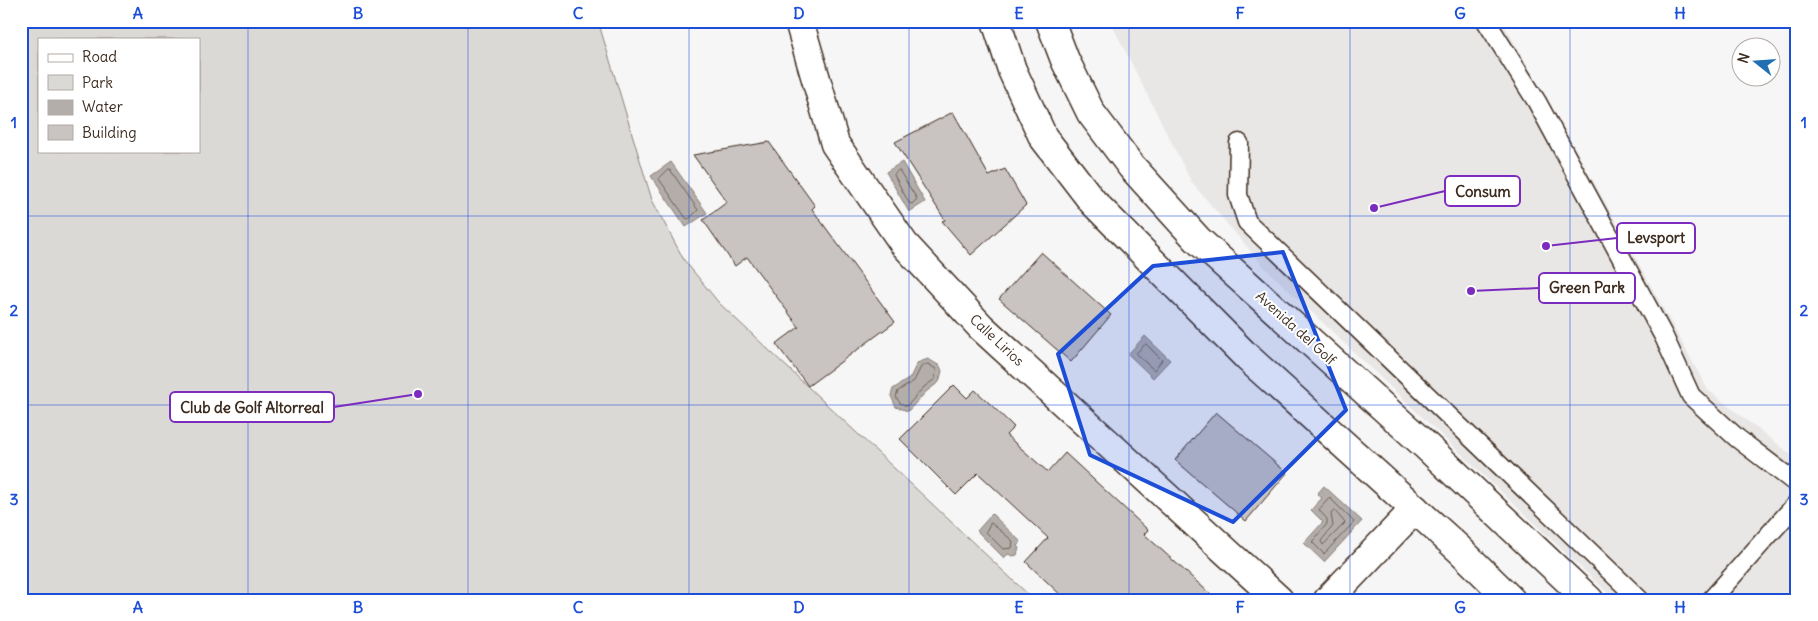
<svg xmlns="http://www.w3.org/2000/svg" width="1818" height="621" font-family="Delius,sans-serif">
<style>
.built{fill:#e9e7e6}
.green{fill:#dbd9d6;stroke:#8b827a;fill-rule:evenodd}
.water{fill:#b4aeaa;stroke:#847972}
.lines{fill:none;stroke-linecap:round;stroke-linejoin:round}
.shore{stroke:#6b5f56;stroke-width:1}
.building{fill:#c9c3c1;stroke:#3b2a1e}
.lane-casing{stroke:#3b2a1e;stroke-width:21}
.street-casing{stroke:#3b2a1e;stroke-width:31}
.lane{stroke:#fff;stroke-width:18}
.street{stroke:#fff;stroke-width:28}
.marked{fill:#1d4ed8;fill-opacity:0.2;stroke:#1d4ed8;stroke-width:4;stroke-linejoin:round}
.grid{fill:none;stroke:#1d4ed8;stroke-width:1;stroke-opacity:0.55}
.labels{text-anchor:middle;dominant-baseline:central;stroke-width:4;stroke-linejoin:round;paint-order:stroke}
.street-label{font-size:14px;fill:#3b2a1e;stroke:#fff}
.leader{fill:none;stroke:#7b2cbf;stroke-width:2}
.callout-dot{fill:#7b2cbf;stroke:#fff;stroke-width:2}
.callout{fill:#fff;stroke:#7b2cbf;stroke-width:2}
.callout-label{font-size:15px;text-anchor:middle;font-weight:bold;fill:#3b2a1e}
.neatline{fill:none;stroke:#1d4ed8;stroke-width:2}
.grid-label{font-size:16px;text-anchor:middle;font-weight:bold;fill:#1d4ed8}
</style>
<rect width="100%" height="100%" fill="#f7f6f6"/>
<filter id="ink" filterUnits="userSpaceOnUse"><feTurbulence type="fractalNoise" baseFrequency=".02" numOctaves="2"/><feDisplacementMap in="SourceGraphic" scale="10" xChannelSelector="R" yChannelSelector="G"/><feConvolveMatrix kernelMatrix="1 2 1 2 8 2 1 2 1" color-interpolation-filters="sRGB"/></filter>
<g filter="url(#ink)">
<polygon class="built" points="1110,21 1502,21 1605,202 1708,390 1797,459 1797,600 1615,600 1266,269 1192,183"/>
<path class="green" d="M21,21H598L652,200L684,260L719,303L1034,600H21ZM39,39H199V151H39Z"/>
<g class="water">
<polygon points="671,162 707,213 686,227 651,176"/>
<polygon points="902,162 925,202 909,212 886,172"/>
<polygon points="1145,336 1170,360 1153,378 1128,354"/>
<polygon points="928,359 940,366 942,371 939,382 927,391 908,411 896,407 891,396 893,389 910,378 917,363"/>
<polygon points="1324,486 1362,521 1324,562 1304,543 1323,522 1311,510 1322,498 1317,494"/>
<polygon points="992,514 1021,542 1017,546 1019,548 1017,555 1013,556 1008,554 1004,558 977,531"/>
</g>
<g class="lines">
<g class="shore">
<polygon points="668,170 671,171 698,210 689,219 686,218 659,179"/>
<polygon points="899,170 917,199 912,204 909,203 894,175"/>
<polygon points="1146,344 1162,360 1154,370 1136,354"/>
<polygon points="928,364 936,369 935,379 924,387 907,406 900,403 896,397 898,391 914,381 921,367"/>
<polygon points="1330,498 1354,522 1324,554 1312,542 1327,524 1327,519 1319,510"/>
<polygon points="1335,511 1345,523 1323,545 1321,541 1333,526 1331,514"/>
<polygon points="991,523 1013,541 1012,548 1003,549 986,532"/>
</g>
</g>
<g class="building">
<polygon points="953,112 989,176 1005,169 1026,205 971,255 942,221 945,220 895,142"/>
<polygon points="769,142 815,206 812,209 895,322 808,386 776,344 799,327 747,257 735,266 703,220 727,202 693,155"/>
<polygon points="1041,252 1111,315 1071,362 999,299"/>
<polygon points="954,385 967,398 975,390 986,400 1014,427 1006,435 1048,472 1065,453 1148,530 1144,534 1217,600 1066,600 1026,562 1048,538 978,473 956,495 900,439"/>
<polygon points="1216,412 1287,473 1246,521 1175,460"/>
</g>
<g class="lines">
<defs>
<g id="lane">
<polyline points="1486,21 1537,102 1615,246 1664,337 1691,396 1737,438 1797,484"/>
<polyline points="1239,143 1238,195 1247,222 1640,600"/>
<polyline points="1711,600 1797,503"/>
</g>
<g id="street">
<polyline points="799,21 835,144 904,244 981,327 1279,600"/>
<polyline points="996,21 1012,70 1043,137 1093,202 1248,358 1459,549 1511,600"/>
<polyline points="1050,21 1065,60 1091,113 1131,166 1198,240 1425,445 1589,600"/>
<polyline points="1328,600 1415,509"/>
</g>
</defs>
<use href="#lane" class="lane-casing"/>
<use href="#street" class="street-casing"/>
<use href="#lane" class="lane"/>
<use href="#street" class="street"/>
</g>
</g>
<path class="marked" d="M1283,252L1346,410L1233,522L1090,455L1058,354L1153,266Z"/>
<path class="grid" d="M248,21V600M468,21V600M689,21V600M909,21V600M1129,21V600M1350,21V600M1570,21V600M21,216H1797M21,405H1797"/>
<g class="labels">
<g class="street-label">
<text transform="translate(1296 328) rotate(42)">Avenida del Golf</text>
<text transform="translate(997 340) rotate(43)">Calle Lirios</text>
</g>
</g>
<path class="leader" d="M1374 208L1445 191M1546 246L1617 238M1471 291L1539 288M418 394L334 407"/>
<g class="callout-dot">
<circle cx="1374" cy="208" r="5"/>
<circle cx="1546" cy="246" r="5"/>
<circle cx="1471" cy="291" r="5"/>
<circle cx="418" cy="394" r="5"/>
</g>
<g class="callout">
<rect x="1445" y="176" width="75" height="30" rx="5"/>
<rect x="1617" y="223" width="78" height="30" rx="5"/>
<rect x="1539" y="273" width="96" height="30" rx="5"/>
<rect x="170" y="392" width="164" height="30" rx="5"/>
</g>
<g class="callout-label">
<text x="1483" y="197">Consum</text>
<text x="1656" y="243">Levsport</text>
<text x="1587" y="293">Green Park</text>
<text x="252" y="413">Club de Golf Altorreal</text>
</g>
<rect width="1818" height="621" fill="none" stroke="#fff" stroke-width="55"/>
<rect x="38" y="38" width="162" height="115" fill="#ffffff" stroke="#b1aaa5"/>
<rect x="48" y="54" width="25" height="8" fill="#ffffff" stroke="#b1aaa5"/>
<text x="82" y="62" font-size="15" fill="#3b2a1e">Road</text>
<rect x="48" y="75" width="25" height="15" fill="#dbd9d6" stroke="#b1aaa5"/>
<text x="82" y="88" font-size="15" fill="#3b2a1e">Park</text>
<rect x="48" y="100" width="25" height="15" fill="#b4aeaa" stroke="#b1aaa5"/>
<text x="82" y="112" font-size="15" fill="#3b2a1e">Water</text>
<rect x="48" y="125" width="25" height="15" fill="#c9c3c1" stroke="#b1aaa5"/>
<text x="82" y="138" font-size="15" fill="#3b2a1e">Building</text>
<g transform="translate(1756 62) rotate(287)"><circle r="24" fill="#ffffff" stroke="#b1aaa5"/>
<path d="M0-4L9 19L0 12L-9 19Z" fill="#1f6fb2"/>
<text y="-8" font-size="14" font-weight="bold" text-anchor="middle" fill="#3b2a1e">N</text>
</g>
<rect x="28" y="28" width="1762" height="566" class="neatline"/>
<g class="grid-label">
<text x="138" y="19">A</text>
<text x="358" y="19">B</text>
<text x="578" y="19">C</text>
<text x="799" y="19">D</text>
<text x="1019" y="19">E</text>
<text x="1240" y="19">F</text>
<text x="1460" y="19">G</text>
<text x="1680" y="19">H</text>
<text x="14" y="128">1</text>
<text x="1804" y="128">1</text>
<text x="14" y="316">2</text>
<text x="1804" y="316">2</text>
<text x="14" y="505">3</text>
<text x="1804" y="505">3</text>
<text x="138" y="613">A</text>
<text x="358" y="613">B</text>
<text x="578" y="613">C</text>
<text x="799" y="613">D</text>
<text x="1019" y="613">E</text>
<text x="1240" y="613">F</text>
<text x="1460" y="613">G</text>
<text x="1680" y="613">H</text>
</g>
</svg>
